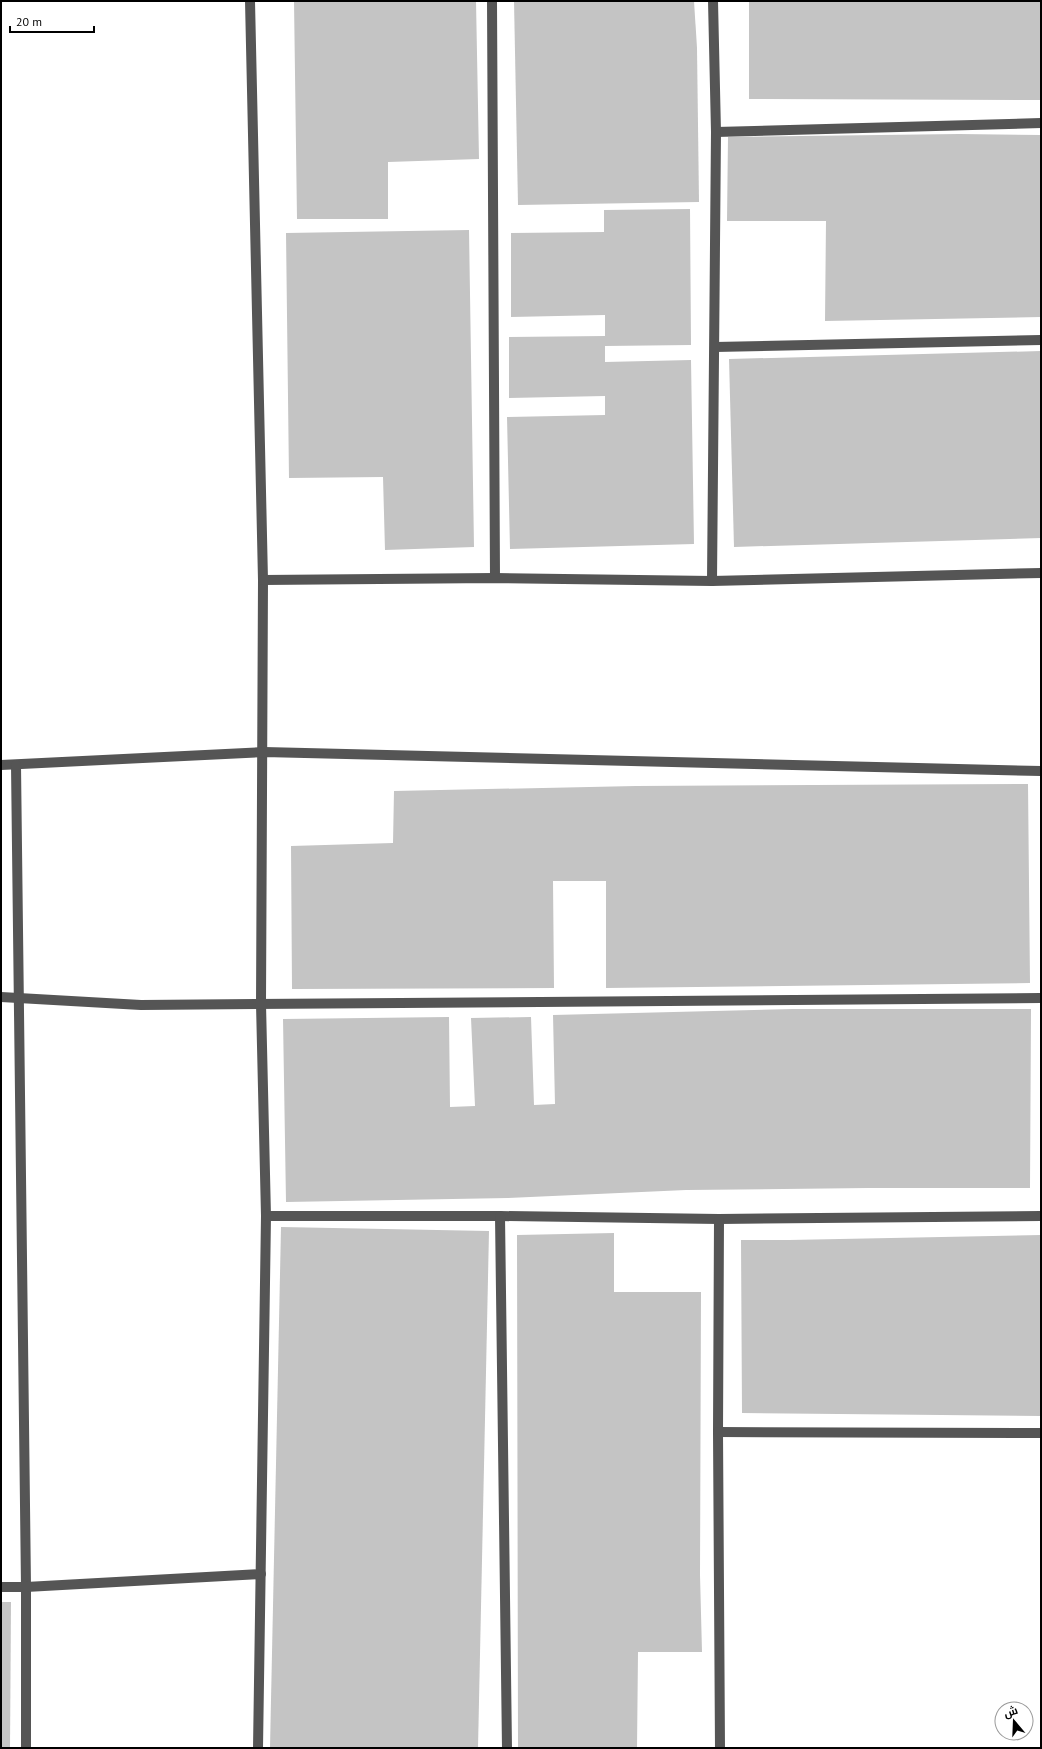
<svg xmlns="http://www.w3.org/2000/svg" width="1042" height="1749" font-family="'PT Sans',Cairo,sans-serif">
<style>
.building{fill:#c4c4c4}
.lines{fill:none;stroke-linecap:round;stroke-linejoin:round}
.minor{stroke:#555;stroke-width:10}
</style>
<rect width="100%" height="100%" fill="#fff"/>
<g class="building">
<polygon points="294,1 476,1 479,159 388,162 388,219 297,219"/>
<polygon points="514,1 694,1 697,48 699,202 518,205"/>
<polygon points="749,1 1041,1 1041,100 749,99"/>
<polygon points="959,134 1041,135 1041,317 825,321 826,221 727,221 728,137"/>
<polygon points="690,209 691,345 605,346 605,362 691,360 694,544 510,549 507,417 605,415 605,396 509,398 509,337 605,336 605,315 511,317 511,233 604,232 604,210"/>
<polygon points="469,230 474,547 385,550 383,477 289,478 286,233"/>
<polygon points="1041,351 1041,538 734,547 729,359"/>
<polygon points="1028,784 1030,983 606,988 606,881 553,881 554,988 292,989 291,846 393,843 394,791 636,786"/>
<polygon points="793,1009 1031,1009 1030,1188 868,1188 686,1190 508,1198 286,1202 283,1019 449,1017 450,1107 475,1106 471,1018 531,1017 534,1105 555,1104 553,1015"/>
<polygon points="281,1227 489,1231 478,1748 270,1748"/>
<polygon points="614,1233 614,1292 701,1292 700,1575 702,1652 638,1652 637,1748 518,1748 517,1235"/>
<polygon points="1041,1235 1041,1416 742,1413 741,1240 789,1240"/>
<polygon points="1,1602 11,1602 10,1748 1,1748"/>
</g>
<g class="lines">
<g class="minor">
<polyline points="250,1 263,580 261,1004 266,1216 258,1748"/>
<polyline points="492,1 495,578"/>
<polyline points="716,132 1041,123"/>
<polyline points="715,347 1041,340"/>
<polyline points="263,580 495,578 712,581 1041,573"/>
<polyline points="712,581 716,132 713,1"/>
<polyline points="1,765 264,752 1041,771"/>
<polyline points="16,765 26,1587 26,1748"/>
<polyline points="1,997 141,1005 1041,998"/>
<polyline points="266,1216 500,1216 719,1219 1041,1216"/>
<polyline points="500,1216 507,1748"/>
<polyline points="719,1219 718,1432 720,1748"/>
<polyline points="718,1432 1041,1433"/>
<polyline points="1,1587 26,1587 261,1574"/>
</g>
</g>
<rect width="1042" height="1749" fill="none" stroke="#000000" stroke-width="4"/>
<g transform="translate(1014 1721) rotate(341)"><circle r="19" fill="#ffffff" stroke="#999999"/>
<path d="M0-3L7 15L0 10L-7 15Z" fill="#000000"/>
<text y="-6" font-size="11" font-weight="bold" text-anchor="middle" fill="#000000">ش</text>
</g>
<path d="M10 26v6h84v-6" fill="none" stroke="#000000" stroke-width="2"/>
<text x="16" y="26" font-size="12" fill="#000000" stroke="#ffffff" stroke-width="3" paint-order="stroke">20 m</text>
</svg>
